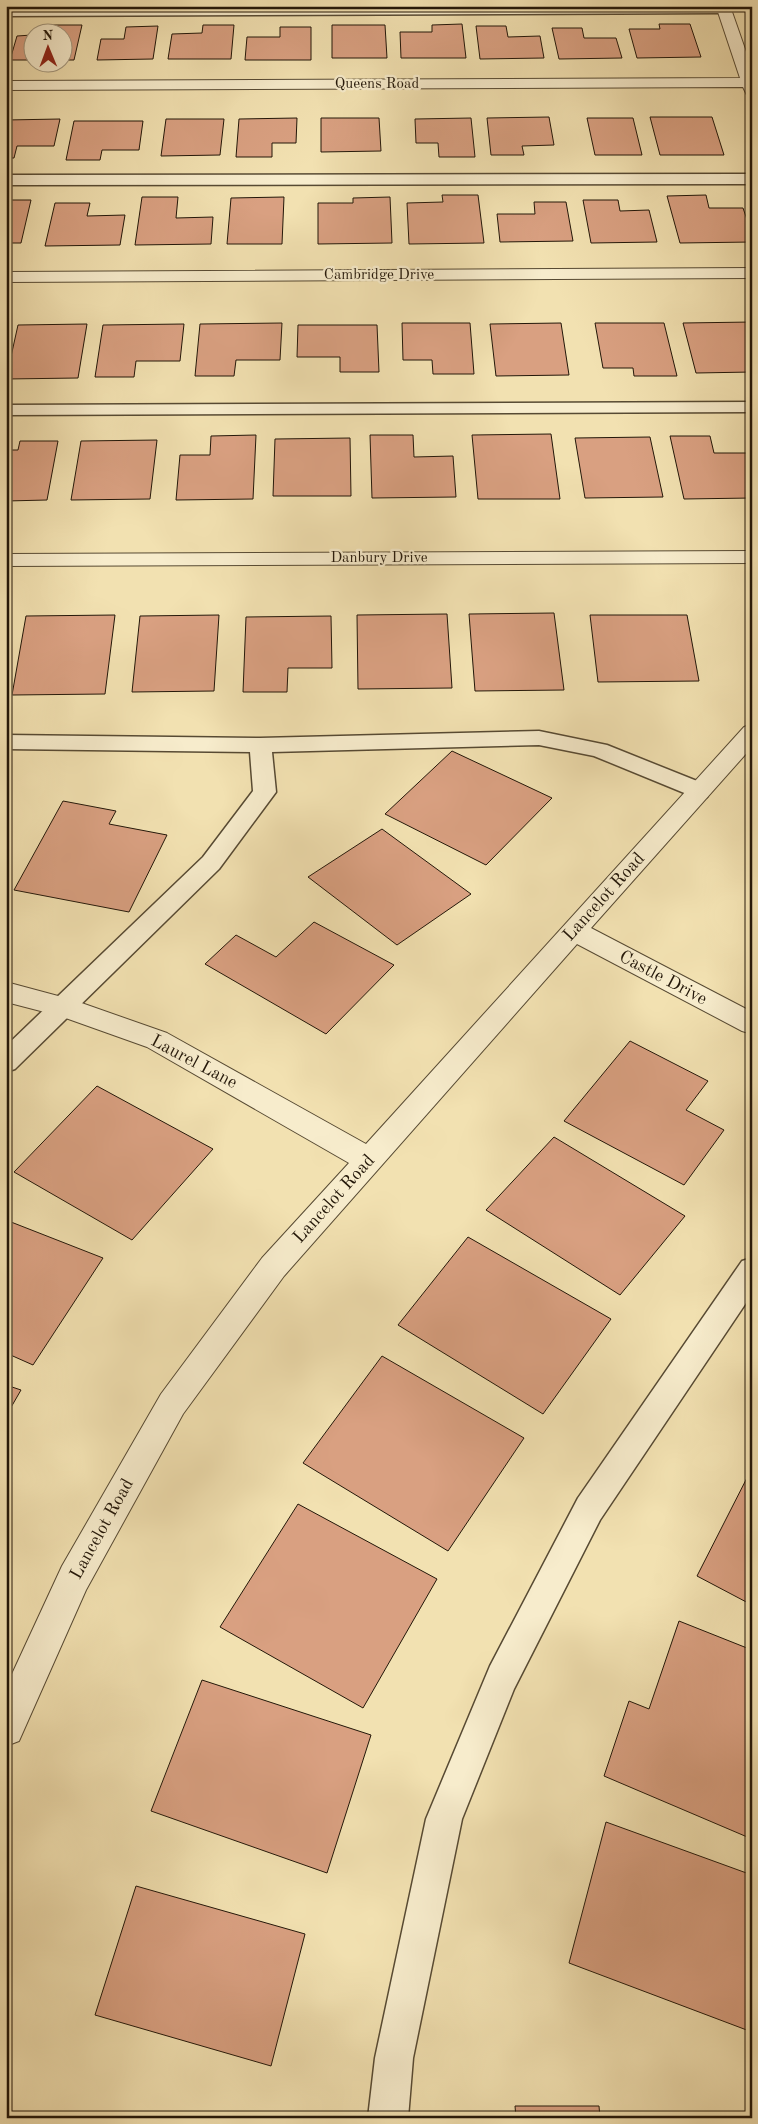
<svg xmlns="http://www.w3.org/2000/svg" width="758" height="2124" font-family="'Old Standard TT',serif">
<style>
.building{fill:#d9a081;stroke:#231709}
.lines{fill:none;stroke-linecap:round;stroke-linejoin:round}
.service-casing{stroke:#574a33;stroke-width:3}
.minor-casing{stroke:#574a33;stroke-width:2}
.service{fill:#f7eccc;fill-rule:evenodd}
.minor{fill:#f7eccc;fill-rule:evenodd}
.labels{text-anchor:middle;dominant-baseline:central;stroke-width:4.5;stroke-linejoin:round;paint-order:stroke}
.far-street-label{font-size:15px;fill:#231709;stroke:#f7eccc}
.street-label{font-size:18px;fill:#231709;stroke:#f7eccc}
</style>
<rect width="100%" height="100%" fill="#f2e1b1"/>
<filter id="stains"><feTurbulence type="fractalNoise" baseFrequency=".004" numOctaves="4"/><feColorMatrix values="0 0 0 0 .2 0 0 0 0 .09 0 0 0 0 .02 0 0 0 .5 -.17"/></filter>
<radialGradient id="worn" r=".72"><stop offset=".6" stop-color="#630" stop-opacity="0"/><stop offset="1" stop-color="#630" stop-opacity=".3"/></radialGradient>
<g class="building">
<polygon points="462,24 466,58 401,58 400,32 432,32 432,25"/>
<polygon points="659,24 690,24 701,57 637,58 629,29 660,29"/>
<polygon points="51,25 82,25 74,60 62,60 62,32 49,32"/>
<polygon points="203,25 234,25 231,59 168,59 172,34 202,33"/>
<polygon points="332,25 385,25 387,58 332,58"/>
<polygon points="158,26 153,59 97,60 101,39 124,39 126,27"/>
<polygon points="476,26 506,26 508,37 540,36 544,58 480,59"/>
<polygon points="280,27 311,27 311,60 245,60 247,37 280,37"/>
<polygon points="552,28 582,28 584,38 616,38 622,58 559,59"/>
<polygon points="32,35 32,60 10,60 17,36"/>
<polygon points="549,117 554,145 522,146 524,155 491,155 487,118"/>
<polygon points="650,117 712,117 724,155 660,155"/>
<polygon points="297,118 296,143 272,143 272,157 236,157 239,119"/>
<polygon points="321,118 379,118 381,151 321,152"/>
<polygon points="471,118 475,157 439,157 438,143 416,143 415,119"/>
<polygon points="587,118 633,118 642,155 595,155"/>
<polygon points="60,119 54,146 17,146 14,158 6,158 6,120"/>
<polygon points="166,119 224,119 220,155 161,156"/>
<polygon points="74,121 143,121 139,150 102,150 100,160 66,160"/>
<polygon points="442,195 478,195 484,243 409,244 407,203 443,202"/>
<polygon points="706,195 709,208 743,208 752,234 752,242 680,243 667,196"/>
<polygon points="142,197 178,197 176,218 213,217 211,244 135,245"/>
<polygon points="284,197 282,244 227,244 231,198"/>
<polygon points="390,197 392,243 318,244 318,203 353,203 353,198"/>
<polygon points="6,200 31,200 21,243 6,243"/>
<polygon points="583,200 618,200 620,211 649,210 657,242 591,243"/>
<polygon points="534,202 566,202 573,241 500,242 497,214 535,214"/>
<polygon points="55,203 90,203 87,216 125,215 120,245 45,246"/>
<polygon points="752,322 752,372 696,373 683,323"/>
<polygon points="282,323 280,360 236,360 234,376 195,376 200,324"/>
<polygon points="402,323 470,323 474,374 433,374 432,360 403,360"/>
<polygon points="561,323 569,375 496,376 490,324"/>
<polygon points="595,323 664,323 677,376 634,376 633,368 603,368"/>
<polygon points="87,324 78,378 6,379 18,325"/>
<polygon points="184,324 180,361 136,361 134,377 95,377 103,325"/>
<polygon points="298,325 377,325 379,372 340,372 340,357 297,357"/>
<polygon points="551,434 560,499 478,499 472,435"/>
<polygon points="256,435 253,499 176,500 180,455 210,455 211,436"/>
<polygon points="370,435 413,435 414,457 453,456 456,497 372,498"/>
<polygon points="670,436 710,436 714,453 748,453 752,465 752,498 684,499"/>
<polygon points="650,437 663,497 585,498 575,438"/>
<polygon points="350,438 351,496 273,496 275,439"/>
<polygon points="157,440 150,499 71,500 81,441"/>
<polygon points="20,441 58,441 47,500 6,501 6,450 18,450"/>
<polygon points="554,613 564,690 475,691 469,614"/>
<polygon points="447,614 452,688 358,689 357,615"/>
<polygon points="115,615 105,694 12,695 26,616"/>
<polygon points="219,615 214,691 132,692 140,616"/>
<polygon points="590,615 687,615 699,681 598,682"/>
<polygon points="331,616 332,668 288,668 287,692 243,692 246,617"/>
<polygon points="452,751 552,798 486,865 385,814"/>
<polygon points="63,801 116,811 109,824 167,835 129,912 14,890"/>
<polygon points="382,829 471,894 397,945 308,877"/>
<polygon points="314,922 394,965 326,1034 205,964 236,935 276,957"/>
<polygon points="630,1041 708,1081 686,1110 724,1130 684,1185 564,1121"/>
<polygon points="97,1086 213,1149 132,1240 14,1172"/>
<polygon points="554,1137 685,1216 620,1295 486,1210"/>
<polygon points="11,1222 103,1258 33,1365 6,1353 6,1228"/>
<polygon points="468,1237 611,1319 543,1414 398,1325"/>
<polygon points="382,1356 524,1438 448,1551 303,1463"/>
<polygon points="6,1385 21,1390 6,1416"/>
<polygon points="752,1468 752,1605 697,1576"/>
<polygon points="298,1504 437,1579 363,1708 220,1627"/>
<polygon points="679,1621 752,1650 752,1839 604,1776 629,1701 649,1709"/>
<polygon points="202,1680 371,1735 327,1873 151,1811"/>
<polygon points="606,1822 752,1875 752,2032 569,1963"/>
<polygon points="136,1886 305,1934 271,2066 95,2015"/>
<polygon points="515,2106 599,2106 600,2118 516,2118"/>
</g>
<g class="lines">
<defs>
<g id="service">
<polygon points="729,6 731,9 729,12 724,13 6,16 6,8"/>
<polygon points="752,174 752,184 6,185 6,175"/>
<polygon points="752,402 752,412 6,415 6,405"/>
<polygon points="539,731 607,745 707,785 710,791 707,797 699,799 594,756 539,745 272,752 276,792 219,869 15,1069 6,1072 6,1046 203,857 253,791 250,752 6,749 6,735 260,738"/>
<polygon points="752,1258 752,1294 600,1520 514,1689 462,1819 413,2058 408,2118 368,2118 375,2058 426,1819 490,1666 578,1498 742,1261"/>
</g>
<g id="minor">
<polygon points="716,6 730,6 752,69 752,96 747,95 743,87 6,90 6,81 740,78"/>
<polygon points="752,268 752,278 6,282 6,272"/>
<polygon points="752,551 752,563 6,566 6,554"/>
<polygon points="752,724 752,747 591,928 752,1012 752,1034 742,1031 577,944 284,1276 183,1414 86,1590 19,1741 6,1746 6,1687 62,1566 161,1394 262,1258 349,1163 147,1047 60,1016 6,1002 6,982 73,1000 167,1033 366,1144 744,727"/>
</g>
</defs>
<use href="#service" class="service-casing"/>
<use href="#minor" class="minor-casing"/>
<use href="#service" class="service"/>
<use href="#minor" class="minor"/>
</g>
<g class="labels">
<g class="far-street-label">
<text x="377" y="84">Queens Road</text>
<text x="379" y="275">Cambridge Drive</text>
<text x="379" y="558">Danbury Drive</text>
</g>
<g class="street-label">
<text transform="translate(604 897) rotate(-48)">Lancelot Road</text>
<text transform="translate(663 978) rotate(28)">Castle Drive</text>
<text transform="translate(194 1062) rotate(28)">Laurel Lane</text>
<text transform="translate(334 1199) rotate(-48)">Lancelot Road</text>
<text transform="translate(102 1529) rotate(-61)">Lancelot Road</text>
</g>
</g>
<rect width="758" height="2124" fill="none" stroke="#f2e1b1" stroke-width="25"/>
<rect x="8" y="8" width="743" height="2109" fill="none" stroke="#231709" stroke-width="2.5"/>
<rect x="12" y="12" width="733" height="2099" fill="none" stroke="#231709"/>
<g transform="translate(48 48) rotate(359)"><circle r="24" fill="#f7eccc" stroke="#a2977e"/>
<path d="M0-4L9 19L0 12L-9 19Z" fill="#8f2418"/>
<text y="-8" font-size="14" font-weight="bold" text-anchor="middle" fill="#231709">N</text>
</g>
<rect width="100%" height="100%" filter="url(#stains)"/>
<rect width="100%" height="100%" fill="url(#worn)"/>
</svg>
